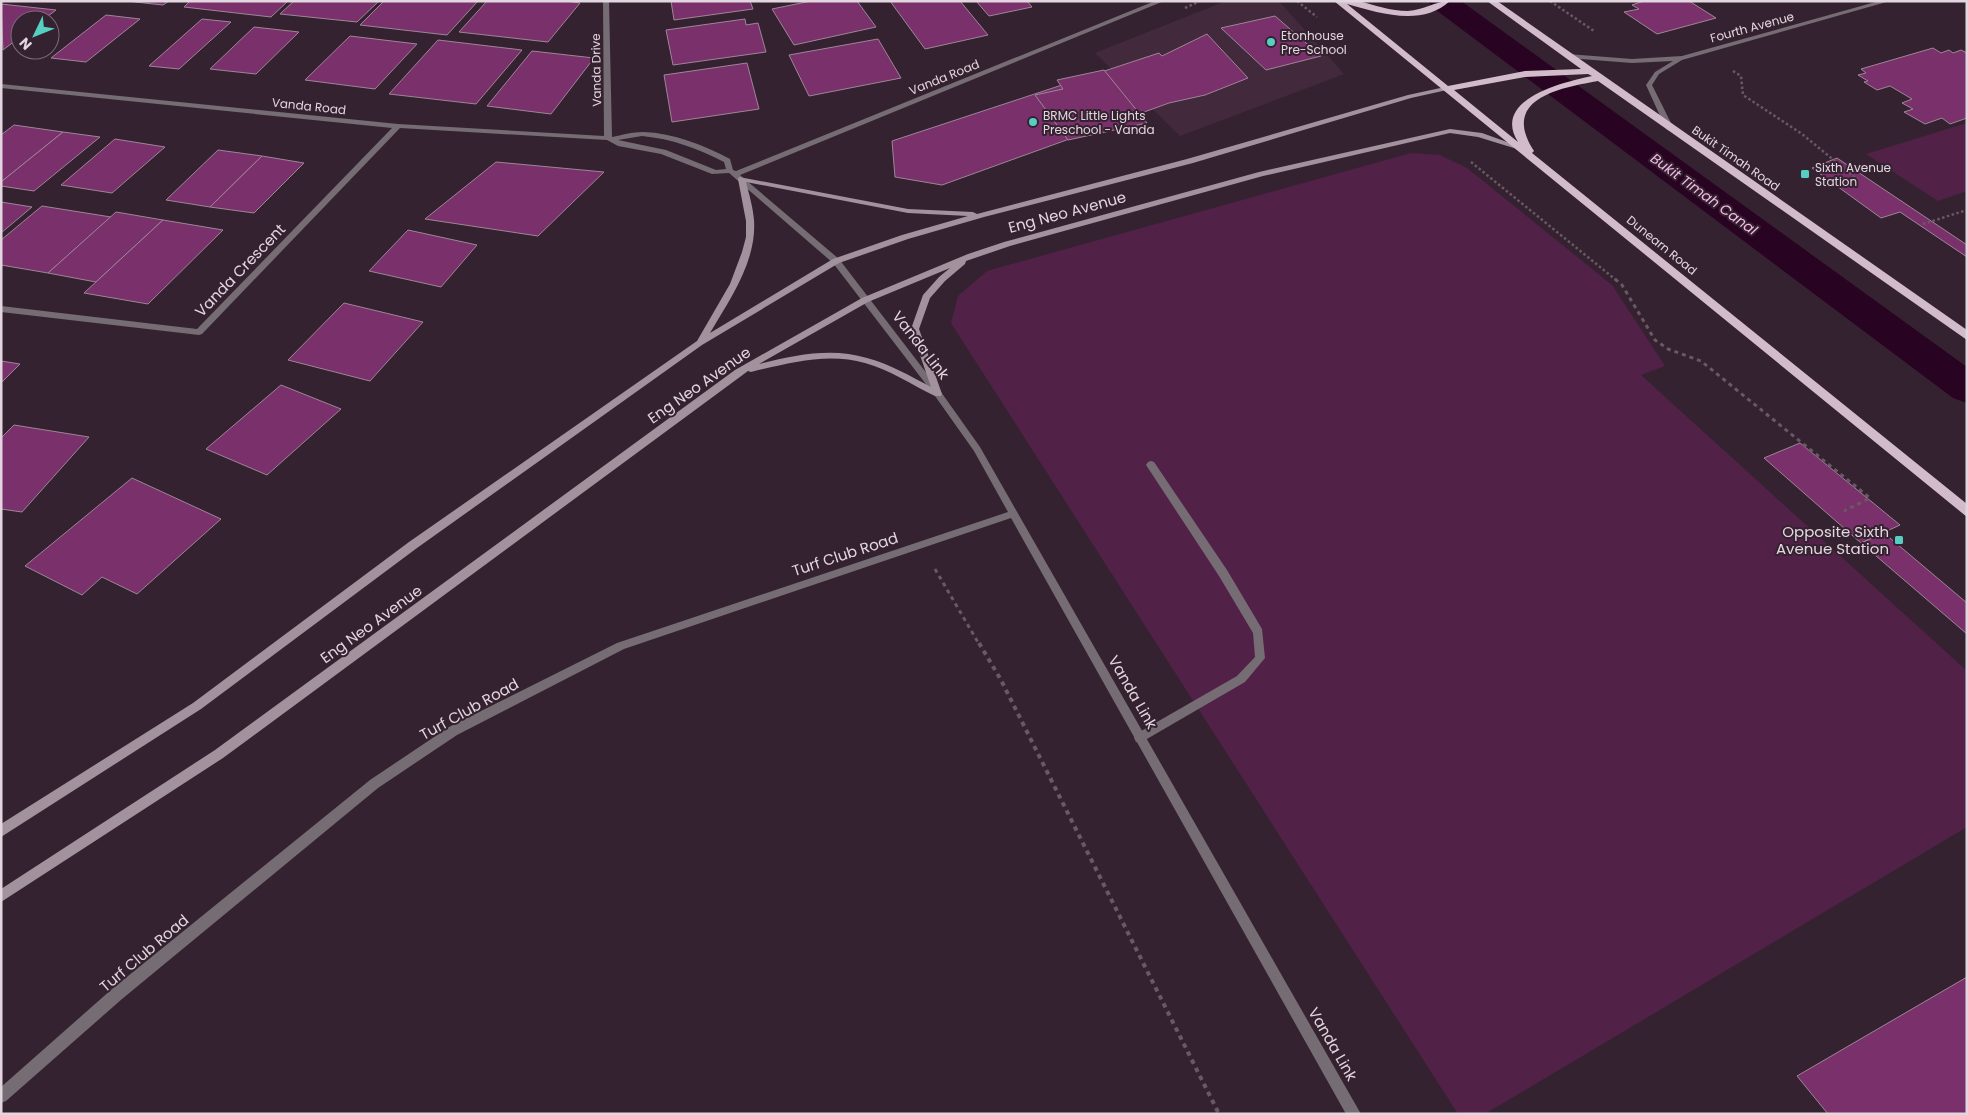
<svg xmlns="http://www.w3.org/2000/svg" width="1968" height="1115" font-family="Poppins,sans-serif">
<style>
.built{fill:#422a3c}
.green{fill:#522148}
.lines{fill:none;stroke-linecap:round;stroke-linejoin:round}
.canal{fill:#280322;fill-rule:evenodd}
.building{fill:#7a306b;stroke:#9c8696}
.path-far2{stroke:#6a5965;stroke-width:2.5;stroke-dasharray:2.5 2.5;stroke-linecap:butt}
.path-far1{stroke:#6a5965;stroke-width:3;stroke-dasharray:4 4;stroke-linecap:butt}
.path{stroke:#6a5965;stroke-width:4;stroke-dasharray:4.5 4.5;stroke-linecap:butt}
.service{fill:#766c73;fill-rule:evenodd}
.minor{fill:#766c73;fill-rule:evenodd}
.secondary{fill:#a1929d;fill-rule:evenodd}
.trunk{fill:#d2bccc;fill-rule:evenodd}
.poi-dot{fill:#57cec2;stroke:#352230;stroke-width:2}
.labels{text-anchor:middle;dominant-baseline:central;stroke-width:4;stroke-linejoin:round;paint-order:stroke}
.far-street-label{font-size:12px;fill:#e2d6df;stroke:#352230}
.far-poi-label{font-size:12px;fill:#e2d6df;stroke:#352230;text-anchor:start}
.far-water-label{font-size:14px;font-style:italic;fill:#f9bae9;stroke:#352230}
.street-label{font-size:15px;fill:#e2d6df;stroke:#352230}
.poi-label{font-size:15px;fill:#e2d6df;stroke:#352230;text-anchor:end}
</style>
<rect width="100%" height="100%" fill="#352230"/>
<polygon class="built" points="1226,1 1279,1 1344,74 1180,136 1095,53"/>
<g class="green">
<polygon points="1967,123 1967,191 1938,201 1866,154"/>
<polygon points="1411,153 1440,155 1467,168 1612,285 1665,366 1641,375 1967,671 1967,827 1485,1114 1458,1114 951,323 958,296 987,271"/>
</g>
<g class="lines">
<polygon class="canal" points="1428,1 1461,1 1967,367 1967,403 1953,398 1432,7"/>
</g>
<g class="building">
<polygon points="126,1 169,1 163,5"/>
<polygon points="190,1 288,1 271,17 184,7"/>
<polygon points="294,1 379,1 357,22 280,14"/>
<polygon points="384,1 478,1 447,35 360,25"/>
<polygon points="487,1 566,1 580,3 548,42 459,32"/>
<polygon points="671,1 750,1 753,9 674,20"/>
<polygon points="811,1 857,1 876,27 794,45 772,9"/>
<polygon points="890,1 960,1 988,35 925,49"/>
<polygon points="976,1 1027,1 1032,7 989,16"/>
<polygon points="1644,1 1689,1 1716,18 1657,34 1624,12 1639,9 1632,5"/>
<polygon points="1,4 56,10 43,20 20,20 20,37 3,50"/>
<polygon points="106,15 140,19 86,62 51,58"/>
<polygon points="1275,16 1321,56 1266,70 1221,28"/>
<polygon points="202,19 231,22 179,69 149,66"/>
<polygon points="745,19 746,25 758,23 766,52 673,65 666,30"/>
<polygon points="254,27 299,32 256,74 210,69"/>
<polygon points="1207,34 1248,78 1205,95 1169,103 942,185 895,177 892,141 1159,53 1162,56"/>
<polygon points="350,36 417,44 375,89 305,80"/>
<polygon points="878,39 901,78 809,96 789,55"/>
<polygon points="438,40 522,50 476,104 389,94"/>
<polygon points="1933,48 1941,53 1949,50 1953,53 1961,50 1967,53 1967,118 1950,124 1942,118 1925,124 1904,112 1913,109 1902,103 1912,99 1890,86 1877,90 1864,82 1868,81 1858,75 1866,73 1861,69"/>
<polygon points="532,51 594,58 551,114 487,106"/>
<polygon points="747,63 759,109 672,122 664,75"/>
<polygon points="1104,70 1147,123 1068,140 1035,95 1063,89 1057,80"/>
<polygon points="14,125 63,132 1,182 1,135"/>
<polygon points="63,132 100,137 34,191 1,186 1,182"/>
<polygon points="115,139 165,147 112,193 61,185"/>
<polygon points="218,150 262,156 210,207 166,200"/>
<polygon points="262,156 304,163 254,213 210,207"/>
<polygon points="1837,158 1967,245 1967,257 1900,212 1881,218 1812,168"/>
<polygon points="496,162 604,172 538,236 425,219"/>
<polygon points="1,202 32,207 1,233"/>
<polygon points="42,206 111,217 48,273 1,265 1,240"/>
<polygon points="116,212 163,220 96,282 48,273"/>
<polygon points="163,220 223,230 148,304 84,293"/>
<polygon points="408,230 477,245 441,287 369,271"/>
<polygon points="344,303 423,322 370,381 288,360"/>
<polygon points="1,361 20,364 1,383"/>
<polygon points="281,385 341,409 267,475 206,449"/>
<polygon points="14,425 89,437 22,512 1,509 1,438"/>
<polygon points="1800,443 1900,525 1861,543 1764,458"/>
<polygon points="132,478 221,519 137,594 102,577 82,595 25,566"/>
<polygon points="1884,533 1967,603 1967,634 1861,543"/>
<polygon points="1967,977 1967,1114 1828,1114 1797,1076"/>
</g>
<g class="lines">
<g class="path-far2">
<polyline points="1297,1 1317,17"/>
<polyline points="1550,1 1594,31"/>
<polyline points="1185,8 1200,1"/>
<polyline points="1733,71 1741,76 1743,95 1802,134 1858,180"/>
<polyline points="1471,162 1616,280"/>
<polyline points="1923,224 1967,210"/>
</g>
<g class="path-far1">
<polyline points="1615,279 1622,285 1655,340 1668,349 1701,361 1870,498 1844,511"/>
<polyline points="935,569 979,644"/>
</g>
<polyline class="path" points="979,643 1001,680 1219,1114"/>
<polygon class="service" points="1151,461 1154,462 1227,570 1262,629 1265,658 1245,682 1140,743 1136,742 1134,738 1136,734 1237,676 1255,657 1253,633 1219,576 1148,468 1146,465 1148,462"/>
<g class="minor">
<path d="M603,1H609L612,137C622,135 632,132 643,132C674,133 703,145 730,159L733,170L736,171L1155,1H1164L740,175L839,259L941,392L980,447L1361,1114H1346L1011,518L624,649L457,735L378,788L122,999L6,1101L1,1103V1087L112,989L370,780L449,727L617,643L1008,512L974,451L935,396L833,263L729,173L712,174L661,154L618,146L607,140L400,128L202,334L199,335L1,312V306L197,329L392,128L1,88V84L398,124L604,136ZM642,136C672,139 697,148 724,162L726,169L716,170L666,150L618,140Z"/>
<polygon points="1879,1 1890,1 1682,60 1659,74 1652,85 1674,129 1670,131 1666,129 1646,85 1655,72 1673,61 1632,63 1568,58 1565,56 1568,54 1632,59 1682,56"/>
</g>
<g class="secondary">
<path d="M1445,87L1448,89L1447,90L1411,98L1193,163L984,217L908,239L839,263L702,345L417,548L201,709L1,837V824L193,703L409,542L697,341L730,284L742,252L746,237V221L738,179L739,177L908,209L973,212L977,214L1187,159L1408,95ZM746,182L908,213L968,216L902,235L833,259L710,333C730,299 757,261 754,220C753,207 749,194 746,182Z"/>
<path d="M1450,129L1482,133L1521,147L1517,149L1478,137L1450,133L1263,176L1010,246L966,261L965,264L945,281L930,298L919,329L942,394L941,396H935C912,385 890,370 865,363C828,352 788,363 751,372L748,371L223,758L1,902V889L215,750L735,370L862,298L968,254L1004,242L1259,172ZM950,268L939,277L923,295L911,329L931,387C910,376 890,364 867,358C832,347 794,355 759,364L868,302Z"/>
</g>
<path class="trunk" d="M1334,1C1341,1 1350,0 1358,1C1375,5 1390,11 1408,11C1424,10 1435,1 1450,1C1422,27 1379,13 1347,4L1448,86L1525,71L1581,69L1487,1H1497L1967,330V340L1598,81C1559,88 1500,99 1534,151L1532,153L1967,504V517ZM1588,74L1592,76C1564,82 1491,99 1518,142L1454,90L1525,77Z"/>
</g>
<g class="poi-dot">
<circle cx="1271" cy="42" r="5"/>
<circle cx="1033" cy="122" r="5"/>
<rect x="1800" y="169" width="10" height="10" rx="2.5"/>
<rect x="1894" y="535" width="10" height="10" rx="2.5"/>
</g>
<g class="labels">
<g class="far-street-label">
<text transform="translate(1752 27) rotate(-15)">Fourth Avenue</text>
<text transform="translate(596 70) rotate(-91)">Vanda Drive</text>
<text transform="translate(944 77) rotate(-22)">Vanda Road</text>
<text transform="translate(309 106) rotate(6)">Vanda Road</text>
<text transform="translate(1736 158) rotate(35)">Bukit Timah Road</text>
<text transform="translate(1662 245) rotate(39)">Dunearn Road</text>
</g>
<g class="far-poi-label">
<text x="1281" y="35">Etonhouse<tspan x="1281" dy="14">Pre-School</tspan></text>
<text x="1043" y="115">BRMC Little Lights<tspan x="1043" dy="14">Preschool - Vanda</tspan></text>
<text x="1815" y="167">Sixth Avenue<tspan x="1815" dy="14">Station</tspan></text>
</g>
<g class="far-water-label">
<text transform="translate(1704 194) rotate(36)">Bukit Timah Canal</text>
</g>
<g class="street-label">
<text transform="translate(1067 212) rotate(-15)">Eng Neo Avenue</text>
<text transform="translate(240 270) rotate(-46)">Vanda Crescent</text>
<text transform="translate(921 345) rotate(52)">Vanda Link</text>
<text transform="translate(699 385) rotate(-35)">Eng Neo Avenue</text>
<text transform="translate(845 554) rotate(-18)">Turf Club Road</text>
<text transform="translate(371 624) rotate(-36)">Eng Neo Avenue</text>
<text transform="translate(1133 692) rotate(60)">Vanda Link</text>
<text transform="translate(469 709) rotate(-29)">Turf Club Road</text>
<text transform="translate(144 953) rotate(-40)">Turf Club Road</text>
<text transform="translate(1333 1044) rotate(60)">Vanda Link</text>
</g>
<g class="poi-label">
<text x="1889" y="531">Opposite Sixth<tspan x="1889" dy="17">Avenue Station</tspan></text>
</g>
</g>
<rect width="1968" height="1115" fill="none" stroke="#e2d6df" stroke-width="5"/>
<g transform="translate(35 35) rotate(227)"><circle r="24" fill="#352230" stroke="#7a6a76"/>
<path d="M0-4L9 19L0 12L-9 19Z" fill="#57cec2"/>
<text y="-8" font-size="14" font-weight="bold" text-anchor="middle" fill="#e2d6df">N</text>
</g>
</svg>
